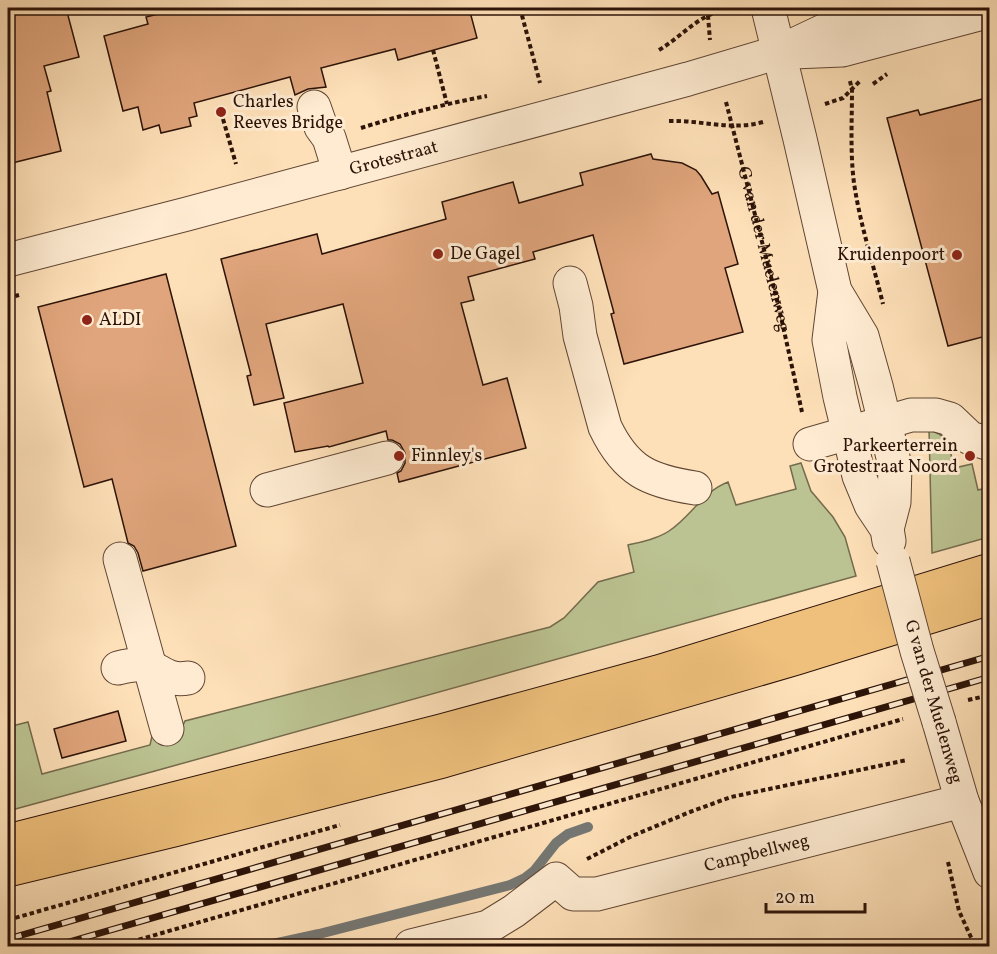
<svg xmlns="http://www.w3.org/2000/svg" width="997" height="954" font-family="Vollkorn,serif">
<style>
.green{fill:#bcc392;stroke:#746b4d;stroke-width:1.5}
.lines{fill:none;stroke-linecap:round;stroke-linejoin:round}
.stream{stroke:#757773;stroke-width:10}
.building{fill:#e0a57c;stroke:#2c1308;stroke-width:1.5}
.minor-casing{stroke:#604634;stroke-width:35}
.major-casing{stroke:#2c1308;stroke-width:35}
.path{stroke:#2c1308;stroke-width:4;stroke-dasharray:4.5 3;stroke-linecap:butt}
.minor{stroke:#feebd1;stroke-width:33}
.major{stroke:#efc07c;stroke-width:33}
.rail-casing{stroke:#2c1308;stroke-width:7}
.rail{stroke:#feebd1;stroke-width:4.5;stroke-dasharray:14;stroke-linecap:butt}
.minor-bridge-casing{stroke:#604634;stroke-width:35;stroke-linecap:butt}
.minor-bridge{stroke:#feebd1;stroke-width:33}
.poi-dot{fill:#8f2418;stroke:#feebd1;stroke-width:2}
.labels{text-anchor:middle;dominant-baseline:central;stroke-width:6;stroke-linejoin:round;paint-order:stroke}
.poi-label{font-size:18px;fill:#2c1308;stroke:#feebd1;text-anchor:start}
.street-label{font-size:18px;fill:#2c1308;stroke:#feebd1}
</style>
<rect width="100%" height="100%" fill="#fee0b8"/>
<filter id="stains"><feTurbulence type="fractalNoise" baseFrequency=".00333" numOctaves="4"/><feColorMatrix values="0 0 0 0 .2 0 0 0 0 .09 0 0 0 0 .02 0 0 0 .5 -.17"/></filter>
<radialGradient id="worn" r=".72"><stop offset=".6" stop-color="#630" stop-opacity="0"/><stop offset="1" stop-color="#630" stop-opacity=".3"/></radialGradient>
<g class="green">
<path d="M929,430C951,436 949,448 954,468L972,464L978,490L990,487L989,537L932,553Z"/>
<path d="M801,463L811,491L833,517L845,537L856,576L155,771L8,811V727L28,722L42,774L150,745L152,736L182,727L185,721L550,627L564,618L598,582L634,572L628,545C641,542 657,539 669,531C691,517 702,492 728,482L736,505L796,489L790,466Z"/>
</g>
<g class="lines">
<polyline class="stream" points="264,946 319,934 510,885 525,878 534,871 556,843 568,834 588,827"/>
</g>
<g class="building">
<polygon points="8,8 66,8 79,57 44,66 51,91 47,92 61,151 8,164"/>
<polygon points="182,8 469,8 477,38 398,60 395,49 321,68 326,87 308,89 295,95 290,77 194,103 197,116 189,118 191,126 161,133 159,125 143,130 138,107 123,111 104,36 148,24 146,17"/>
<polygon points="990,97 990,335 948,346 887,118 918,110 920,115"/>
<polygon points="651,154 653,159 682,163 696,170 701,176 712,194 718,192 738,264 725,268 743,332 624,364 611,314 614,313 593,235 533,252 535,259 468,277 474,300 461,303 483,385 507,378 526,448 399,482 397,473 401,471 405,463 405,453 400,444 392,440 388,440 386,431 329,447 328,446 295,452 284,403 363,383 343,304 266,324 284,398 254,405 247,376 251,375 221,259 317,234 322,254 446,219 442,202 513,182 519,203 583,185 580,173"/>
<polygon points="166,274 236,546 143,571 138,553 134,546 128,543 112,479 84,487 38,307"/>
<polygon points="118,711 126,741 62,758 54,729"/>
</g>
<g class="lines">
<defs>
<g id="minor">
<polyline points="768,8 800,139 835,291 862,336 876,386 885,423 895,466 894,502 887,529"/>
<polyline points="793,52 842,50 990,11"/>
<polyline points="314,107 321,127 329,138 340,173"/>
<path id="s2" d="M8,260L187,214L688,79L779,52L836,25L896,8"/>
<path d="M570,283L576,306L580,336L605,427C626,471 649,481 695,488"/>
<polyline points="835,291 829,340 840,397 859,476 871,505 887,529 889,541"/>
<polyline points="810,444 911,415 936,415 950,419 970,438 990,444"/>
<polyline points="267,490 387,458"/>
<polyline points="120,559 167,729"/>
<path d="M118,668C126,666 134,664 142,665C160,667 164,682 188,678"/>
<polyline points="939,722 962,801 990,872"/>
<path id="s3" d="M411,946L488,927L514,911L556,879L573,894H597L962,801"/>
</g>
<g id="major">
<polyline points="8,841 441,731 658,672 990,570"/>
<polyline points="8,870 174,830 443,761 797,658 990,598"/>
</g>
</defs>
<use href="#minor" class="minor-casing"/>
<use href="#major" class="major-casing"/>
<g class="path">
<polyline points="520,8 540,83"/>
<polyline points="709,8 708,16 710,40"/>
<polyline points="433,50 447,104"/>
<path d="M659,50C676,40 690,25 707,16C716,12 727,10 736,8"/>
<path d="M850,81L852,90C852,121 850,152 854,183C860,224 873,263 883,304"/>
<polyline points="873,84 887,74"/>
<path id="s1" d="M726,102L779,308L802,412"/>
<polyline points="825,104 843,98 860,81"/>
<polyline points="223,119 236,164"/>
<path d="M669,121C701,120 732,131 763,122"/>
<path d="M361,128C402,115 444,104 487,96"/>
<polyline points="8,298 19,295"/>
<polyline points="968,700 990,695"/>
<polyline points="986,741 990,740"/>
<polyline points="587,859 632,836 690,812 731,797 907,760"/>
<polyline points="948,862 959,911 975,946"/>
<polyline points="8,920 340,825"/>
<polyline points="117,946 903,719"/>
</g>
<use href="#minor" class="minor"/>
<use href="#major" class="major"/>
<defs>
<g id="rail">
<polyline points="8,939 990,656"/>
<polyline points="55,946 990,677"/>
</g>
</defs>
<use href="#rail" class="rail-casing"/>
<use href="#rail" class="rail"/>
<defs>
<polyline id="minor-bridge" points="893,561 917,651 939,722"/>
</defs>
<use href="#minor-bridge" class="minor-bridge-casing"/>
<use href="#minor-bridge" class="minor-bridge"/>
</g>
<g class="poi-dot">
<circle cx="221" cy="112" r="6"/>
<circle cx="438" cy="254" r="6"/>
<circle cx="957" cy="255" r="6"/>
<circle cx="87" cy="320" r="6"/>
<circle cx="399" cy="456" r="6"/>
<circle cx="970" cy="456" r="6"/>
</g>
<g class="labels">
<g class="poi-label">
<text x="233" y="102">Charles<tspan x="233" dy="21">Reeves Bridge</tspan></text>
<text x="450" y="254">De Gagel</text>
<text x="945" y="255" text-anchor="end">Kruidenpoort</text>
<text x="99" y="320">ALDI</text>
<text x="958" y="446" text-anchor="end">Parkeerterrein<tspan x="958" dy="21">Grotestraat Noord</tspan></text>
<text x="411" y="456">Finnley's</text>
</g>
<g class="street-label">
<text stroke="none"><textPath href="#s2" startOffset="399">Grotestraat</textPath></text>
<text stroke="none"><textPath href="#s1" startOffset="152">G van der Muelenweg</textPath></text>
<text transform="translate(933 702) rotate(74)">G van der Muelenweg</text>
<text stroke="none"><textPath href="#s3" startOffset="374">Campbellweg</textPath></text>
</g>
</g>
<rect width="997" height="954" fill="none" stroke="#fee0b8" stroke-width="30"/>
<rect x="9" y="9" width="979" height="936" fill="none" stroke="#2c1308" stroke-width="3"/>
<rect x="15" y="15" width="967" height="924" fill="none" stroke="#2c1308" stroke-width="1.5"/>
<path d="M766 903v9h99v-9" fill="none" stroke="#2c1308" stroke-width="3"/>
<text x="775" y="903" font-size="18" fill="#2c1308" stroke="#feebd1" stroke-width="4.5" paint-order="stroke">20 m</text>
<rect width="100%" height="100%" filter="url(#stains)"/>
<rect width="100%" height="100%" fill="url(#worn)"/>
</svg>
